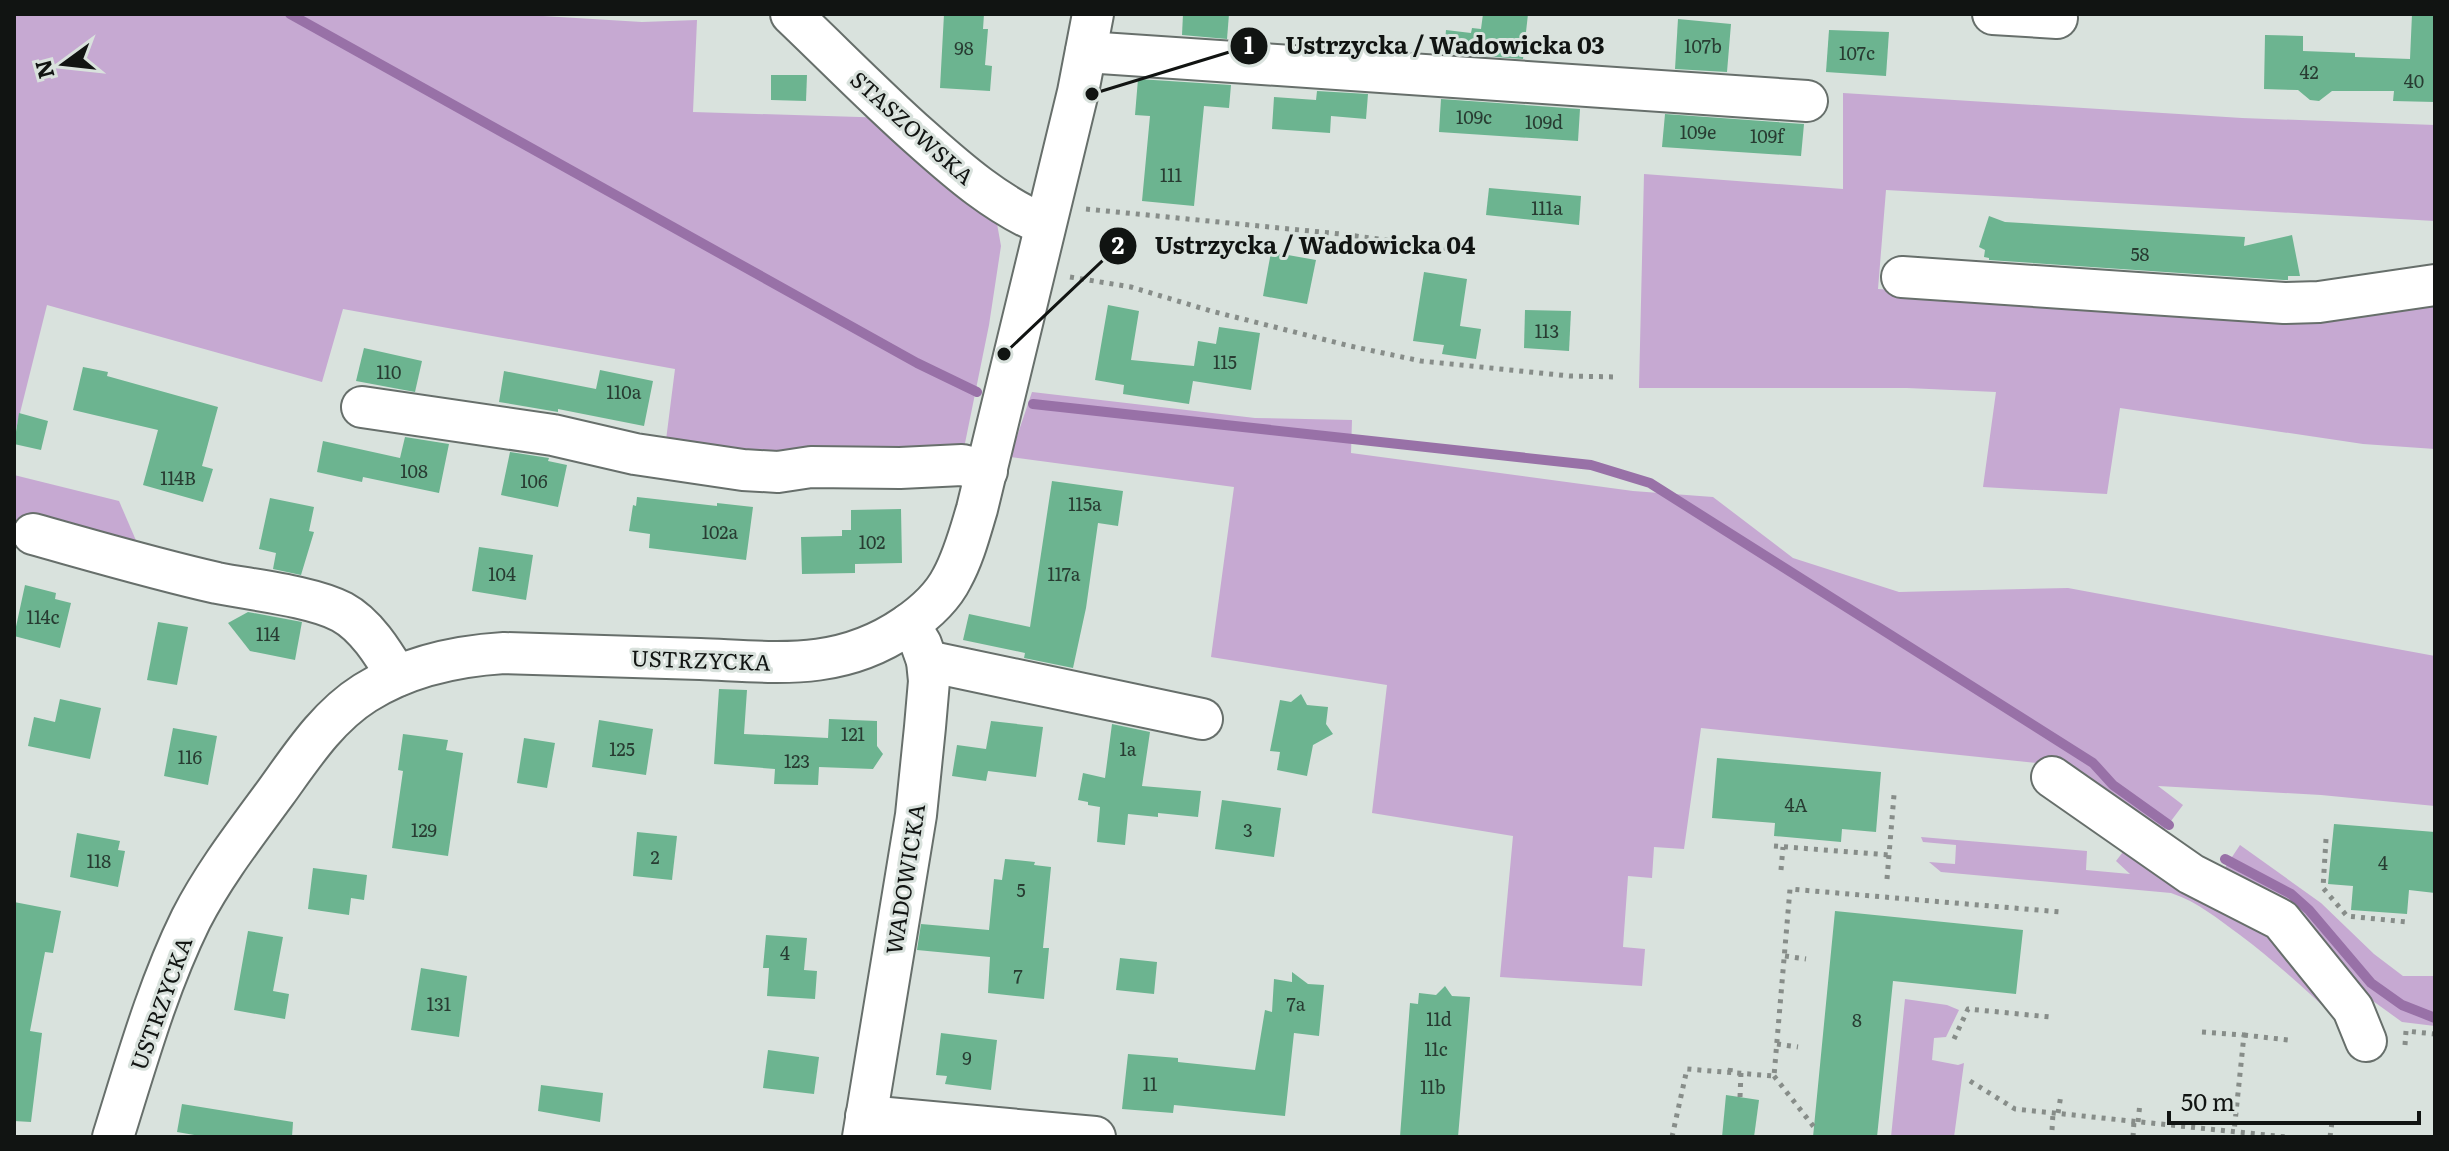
<svg xmlns="http://www.w3.org/2000/svg" width="2449" height="1151" font-family="Literata,serif">
<style>
.green{fill:#c6a9d2}
.lines{fill:none;stroke-linecap:round;stroke-linejoin:round}
.stream{stroke:#9871a7;stroke-width:10}
.building{fill:#6cb490}
.minor-casing{stroke:#676f6b;stroke-width:44}
.path{stroke:#878d89;stroke-width:5;stroke-dasharray:4 6;stroke-linecap:butt}
.minor{stroke:#fff;stroke-width:40}
.labels{text-anchor:middle;dominant-baseline:central;stroke-width:6;stroke-linejoin:round;paint-order:stroke}
.number-label{font-size:18px;fill:#283c32}
.street-label{font-size:22px;fill:#111412;stroke:#d9e2dd}
.leader{fill:none;stroke:#111412;stroke-width:3}
.callout-dot{fill:#111412;stroke:#d9e2dd;stroke-width:3}
.mark-label{font-size:24px;text-anchor:middle;font-weight:bold;fill:#fff}
.callout-label{font-size:24px;text-anchor:middle;font-weight:bold;fill:#111412;stroke:#d9e2dd;stroke-width:6;stroke-linejoin:round;paint-order:stroke}
</style>
<rect width="100%" height="100%" fill="#d9e2dd"/>
<g class="green">
<polygon points="14,14 510,14 642,22 697,20 693,112 892,118 996,218 1001,246 989,325 963,453 764,463 665,448 675,369 343,309 322,382 47,305 14,437"/>
<polygon points="1843,93 2242,118 2435,125 2435,221 1886,190 1878,289 2304,316 2435,299 2435,449 2363,444 2120,408 2107,494 1983,487 1996,392 1907,388 1639,388 1644,174 1843,189"/>
<polygon points="1032,392 1255,418 1352,420 1351,453 1633,491 1713,497 1793,558 1899,592 2068,588 2435,656 2435,806 2321,795 2158,786 2183,805 2162,833 2099,788 2075,767 1701,728 1684,849 1654,847 1652,878 1628,876 1623,947 1645,949 1642,986 1500,977 1513,836 1372,813 1387,685 1211,657 1234,487 1010,457"/>
<polygon points="14,475 119,501 141,552 14,521"/>
<path d="M1921,837L2087,851L2086,870L2130,874L2116,861L2126,848L2271,930L2340,1022C2307,991 2276,962 2240,935C2218,919 2198,902 2171,893L1941,872L1929,862L1955,864L1956,845L1923,842Z"/>
<polygon points="2240,845 2321,903 2374,954 2403,976 2435,976 2435,1026 2402,1022 2373,1001 2351,978 2222,872"/>
<polygon points="1905,999 1947,1005 1959,1010 1946,1037 1934,1038 1932,1060 1958,1065 1964,1063 1954,1137 1891,1137"/>
</g>
<g class="lines">
<g class="stream">
<polyline points="290,14 917,363 977,392"/>
<polyline points="1033,404 1591,465 1650,483 2093,763 2113,785 2169,825"/>
<polyline points="2225,859 2291,894 2309,910 2371,983 2402,1005 2435,1018"/>
</g>
</g>
<g class="building">
<polygon points="944,14 984,14 983,29 988,29 985,65 992,66 990,91 940,88"/>
<polygon points="1183,14 1229,14 1227,39 1182,35"/>
<polygon points="1483,14 1528,14 1523,59 1444,53 1446,30 1471,33 1472,28 1481,29"/>
<polygon points="2412,14 2435,14 2435,102 2393,101 2394,91 2332,91 2319,101 2310,100 2298,90 2264,89 2265,35 2303,36 2303,51 2355,53 2355,57 2410,59"/>
<polygon points="1678,19 1731,24 1727,72 1675,69"/>
<polygon points="1829,30 1889,32 1886,76 1826,72"/>
<polygon points="771,75 807,75 806,101 771,100"/>
<polygon points="1138,79 1231,85 1229,108 1204,106 1194,206 1142,201 1150,116 1135,115"/>
<polygon points="1317,91 1368,94 1366,119 1331,116 1330,133 1272,129 1274,97 1316,100"/>
<polygon points="1441,99 1580,109 1578,141 1439,132"/>
<polygon points="1665,114 1804,124 1801,156 1662,147"/>
<polygon points="1489,188 1581,196 1579,225 1486,215"/>
<polygon points="1989,216 2005,222 2245,237 2244,246 2292,235 2300,276 2288,276 2288,280 2284,280 1989,260 1989,258 1984,257 1985,250 1979,247"/>
<polygon points="1271,252 1316,260 1307,304 1263,296"/>
<polygon points="1424,272 1467,279 1460,326 1481,329 1476,359 1442,354 1444,345 1413,341"/>
<polygon points="1108,305 1139,311 1131,360 1194,366 1198,341 1216,344 1219,327 1260,333 1251,390 1193,381 1189,404 1123,394 1124,385 1095,380"/>
<polygon points="1525,310 1571,311 1569,351 1524,348"/>
<polygon points="364,348 422,361 415,392 356,381"/>
<polygon points="83,367 108,372 107,376 218,407 202,466 213,469 203,502 143,485 158,430 73,410"/>
<polygon points="600,370 653,381 644,426 558,409 558,412 499,402 504,371 596,389"/>
<polygon points="19,413 48,421 41,450 14,444"/>
<polygon points="405,437 449,444 439,493 363,477 362,482 317,472 323,441 400,458"/>
<polygon points="510,452 549,458 548,461 567,465 558,507 501,495"/>
<polygon points="1052,481 1123,491 1118,526 1098,523 1086,608 1073,668 1024,658 1025,653 963,640 969,614 1030,627"/>
<polygon points="637,497 717,506 717,503 753,507 746,560 649,548 650,534 629,531 633,505 636,506"/>
<polygon points="270,498 314,507 309,531 314,532 301,575 273,569 276,553 259,549"/>
<polygon points="901,509 902,563 855,564 855,573 802,574 801,537 842,536 842,530 851,530 851,510"/>
<polygon points="479,547 533,555 526,600 472,591"/>
<polygon points="25,585 56,593 55,599 71,603 60,648 14,636"/>
<polygon points="248,612 302,622 295,660 250,651 228,623"/>
<polygon points="158,622 188,627 177,685 147,680"/>
<polygon points="719,689 747,690 744,734 828,738 829,719 877,721 877,746 883,754 873,769 819,767 818,785 774,784 775,769 714,764"/>
<polygon points="1301,694 1307,705 1328,707 1326,724 1333,734 1313,745 1307,776 1277,770 1280,752 1270,751 1280,700 1291,702"/>
<polygon points="60,699 101,708 90,759 28,746 34,717 55,722"/>
<polygon points="599,720 653,729 646,775 592,767"/>
<polygon points="991,721 1043,727 1036,777 988,771 986,781 952,776 957,745 986,749"/>
<polygon points="1112,724 1150,732 1142,786 1201,791 1198,817 1158,813 1158,817 1128,814 1125,845 1097,842 1100,807 1088,805 1088,802 1078,800 1083,773 1105,778"/>
<polygon points="173,728 217,736 208,785 164,776"/>
<polygon points="403,734 448,740 446,750 463,753 448,856 392,848 403,771 398,770"/>
<polygon points="524,738 555,743 547,788 517,783"/>
<polygon points="1717,758 1881,772 1876,832 1842,829 1841,842 1774,836 1775,823 1712,818"/>
<polygon points="1222,800 1281,808 1274,857 1215,849"/>
<polygon points="2334,824 2435,832 2435,893 2409,890 2407,914 2351,910 2353,886 2328,884"/>
<polygon points="637,832 677,836 672,880 633,876"/>
<polygon points="77,833 120,841 118,850 125,851 118,887 70,877"/>
<polygon points="1005,859 1035,862 1034,865 1051,867 1043,948 1049,948 1044,999 988,993 990,957 917,950 921,924 989,930 994,879 1002,880"/>
<polygon points="313,868 367,875 364,900 351,898 349,915 308,909"/>
<polygon points="14,902 61,911 53,953 45,952 30,1031 42,1033 31,1122 14,1121"/>
<polygon points="1835,911 2023,930 2016,994 1893,981 1877,1137 1813,1137"/>
<polygon points="248,931 283,937 273,991 289,994 285,1019 234,1010"/>
<polygon points="766,935 807,938 804,970 817,971 815,999 767,996 769,968 763,968"/>
<polygon points="1120,958 1157,962 1154,994 1116,990"/>
<polygon points="421,968 467,976 459,1037 411,1030"/>
<polygon points="1292,972 1308,984 1324,985 1319,1036 1294,1033 1285,1116 1174,1105 1173,1113 1122,1109 1128,1054 1178,1058 1178,1062 1255,1070 1265,1010 1272,1012 1274,979 1292,982"/>
<polygon points="1445,986 1452,996 1470,997 1458,1137 1400,1137 1410,1003 1418,1004 1419,993 1436,995"/>
<polygon points="941,1033 997,1040 991,1090 945,1084 947,1076 936,1075"/>
<polygon points="768,1050 819,1057 814,1094 763,1088"/>
<polygon points="541,1085 603,1093 600,1122 538,1111"/>
<polygon points="1726,1095 1759,1100 1754,1137 1722,1137"/>
<polygon points="182,1104 293,1122 292,1137 206,1137 177,1132"/>
</g>
<g class="lines">
<defs>
<g id="minor">
<path d="M791,14C834,55 876,98 920,137C958,171 998,206 1045,225"/>
<polyline points="1993,14 2057,18"/>
<polyline points="1086,52 1807,101"/>
<polyline points="1902,277 2284,303 2319,302 2435,285"/>
<polyline points="362,407 553,435 635,454 743,470 778,472 811,467 900,468 962,465 987,471"/>
<path d="M33,534C94,551 155,569 217,583C252,590 312,596 342,612C366,625 383,653 397,676"/>
<polyline points="927,661 1202,719"/>
<polyline points="2052,777 2191,874 2281,920 2353,1009 2366,1041"/>
<polyline points="866,1116 1095,1137"/>
<path d="M113,1137C136,1064 157,988 191,919C214,874 246,833 276,792C302,756 327,717 365,693C406,667 455,656 504,653C569,655 634,657 700,659C776,662 839,672 906,626C925,613 942,598 952,578C964,556 970,532 977,509L1078,92L1093,14"/>
<polyline points="863,1137 916,815 925,727 929,681 927,661 921,644 909,624"/>
</g>
</defs>
<use href="#minor" class="minor-casing"/>
<g class="path">
<polyline points="1086,209 1341,234 1459,250"/>
<polyline points="1070,277 1131,287 1211,311 1350,346 1421,361 1570,376 1619,377"/>
<polyline points="2326,839 2323,888 2347,916 2407,922"/>
<polyline points="1774,846 1889,855"/>
<polyline points="1781,870 1783,847"/>
<polyline points="1887,879 1894,795"/>
<polyline points="1785,956 1806,959"/>
<polyline points="2202,1032 2244,1035 2234,1132"/>
<polyline points="2244,1035 2288,1040"/>
<polyline points="1954,1039 1968,1009 2050,1017"/>
<polyline points="1777,1044 1798,1047"/>
<polyline points="2405,1045 2406,1031 2435,1034"/>
<polyline points="1730,1072 1731,1063"/>
<polyline points="1774,1076 1814,1127"/>
<polyline points="1970,1081 2015,1109 2286,1137"/>
<polyline points="1740,1097 1741,1073"/>
<polyline points="2058,1113 2061,1095"/>
<polyline points="2138,1122 2140,1103"/>
<polyline points="2052,1130 2053,1113"/>
<polyline points="1672,1137 1687,1069 1774,1076 1790,889 2061,912"/>
<polyline points="2133,1137 2134,1121"/>
<polyline points="2330,1137 2332,1122"/>
</g>
<use href="#minor" class="minor"/>
</g>
<g class="labels">
<g class="number-label">
<text x="1703" y="45">107b</text>
<text x="964" y="47">98</text>
<text x="1857" y="52">107c</text>
<text x="2309" y="71">42</text>
<text x="2414" y="80">40</text>
<text x="1474" y="116">109c</text>
<text x="1544" y="121">109d</text>
<text x="1698" y="131">109e</text>
<text x="1767" y="135">109f</text>
<text x="1171" y="174">111</text>
<text x="1547" y="207">111a</text>
<text x="2140" y="253">58</text>
<text x="1547" y="330">113</text>
<text x="1225" y="361">115</text>
<text x="389" y="371">110</text>
<text x="624" y="391">110a</text>
<text x="414" y="470">108</text>
<text x="178" y="477">114B</text>
<text x="534" y="480">106</text>
<text x="1085" y="503">115a</text>
<text x="720" y="531">102a</text>
<text x="872" y="541">102</text>
<text x="502" y="573">104</text>
<text x="1064" y="573">117a</text>
<text x="43" y="616">114c</text>
<text x="268" y="633">114</text>
<text x="853" y="733">121</text>
<text x="622" y="748">125</text>
<text x="1128" y="748">1a</text>
<text x="190" y="756">116</text>
<text x="797" y="760">123</text>
<text x="1796" y="804">4A</text>
<text x="424" y="829">129</text>
<text x="1248" y="829">3</text>
<text x="655" y="856">2</text>
<text x="99" y="860">118</text>
<text x="2383" y="862">4</text>
<text x="1021" y="889">5</text>
<text x="785" y="952">4</text>
<text x="1018" y="975">7</text>
<text x="439" y="1003">131</text>
<text x="1296" y="1003">7a</text>
<text x="1439" y="1018">11d</text>
<text x="1857" y="1019">8</text>
<text x="1436" y="1048">11c</text>
<text x="967" y="1057">9</text>
<text x="1150" y="1083">11</text>
<text x="1433" y="1086">11b</text>
</g>
<g class="street-label">
<text transform="translate(913 127) rotate(42)">STASZOWSKA</text>
<text transform="translate(701 659) rotate(2)">USTRZYCKA</text>
<text transform="translate(904 879) rotate(-81)">WADOWICKA</text>
<text transform="translate(160 1003) rotate(-70)">USTRZYCKA</text>
</g>
</g>
<path class="leader" d="M1092 94L1249 46M1004 354L1118 246"/>
<g class="callout-dot">
<circle cx="1092" cy="94" r="8"/>
<circle cx="1004" cy="354" r="8"/>
<circle cx="1249" cy="46" r="20"/>
<circle cx="1118" cy="246" r="20"/>
</g>
<g class="mark-label">
<text x="1249" y="54">1</text>
<text x="1118" y="254">2</text>
</g>
<g class="callout-label">
<text x="1445" y="54">Ustrzycka / Wadowicka 03</text>
<text x="1315" y="254">Ustrzycka / Wadowicka 04</text>
</g>
<rect width="2449" height="1151" fill="none" stroke="#111412" stroke-width="32"/>
<g transform="translate(64 64) rotate(255)" stroke="#d9e2dd" stroke-width="6" paint-order="stroke">
<path d="M0-6L14 30L0 20L-14 30Z" fill="#111412"/>
<text y="-12" font-size="22" font-weight="bold" text-anchor="middle" fill="#111412">N</text>
</g>
<path d="M2169 1111v12h250v-12" fill="none" stroke="#111412" stroke-width="4"/>
<text x="2181" y="1111" font-size="24" fill="#111412" stroke="#d9e2dd" stroke-width="6" paint-order="stroke">50 m</text>
</svg>
